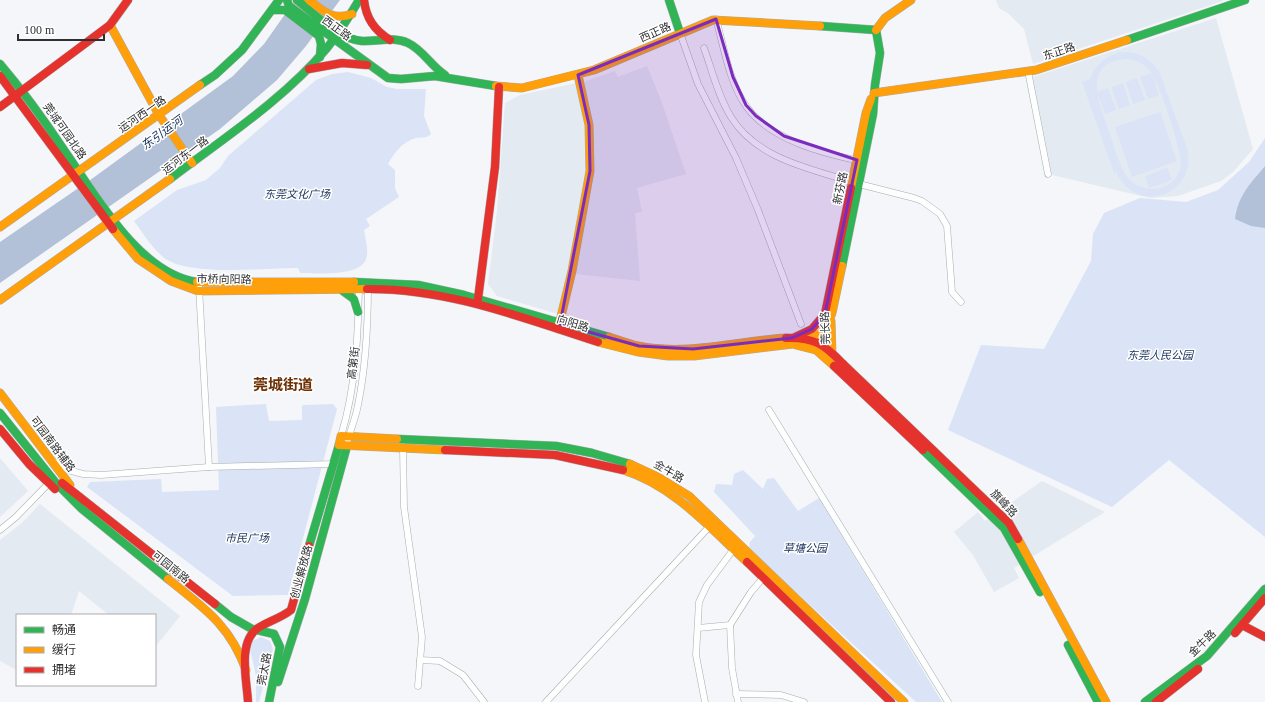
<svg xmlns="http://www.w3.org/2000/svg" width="1265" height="702" font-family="'Times New Roman','Noto Sans SC',serif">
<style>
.built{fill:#e4eaf1}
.green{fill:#dae4f6;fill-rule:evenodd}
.water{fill:#b2c1d7}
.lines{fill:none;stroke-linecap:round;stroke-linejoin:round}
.street-casing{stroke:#aaacae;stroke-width:7}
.fast-casing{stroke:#aaacae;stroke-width:9}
.slow-casing{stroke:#aaacae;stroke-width:9}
.jam-casing{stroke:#aaacae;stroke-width:9}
.street{stroke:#fdfefe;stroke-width:6}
.fast{stroke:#30b455;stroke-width:8}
.slow{stroke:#ff9f0a;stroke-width:8}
.jam{stroke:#e5322d;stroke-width:8}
.marked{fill:#7b2cbf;fill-opacity:0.2;stroke:#7b2cbf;stroke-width:3;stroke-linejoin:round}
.labels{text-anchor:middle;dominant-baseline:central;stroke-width:3;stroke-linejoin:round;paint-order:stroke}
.street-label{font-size:11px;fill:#2f3032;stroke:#fff}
.park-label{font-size:11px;font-style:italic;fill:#1c3660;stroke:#fff}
.water-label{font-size:12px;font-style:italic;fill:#152f59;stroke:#fff}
.district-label{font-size:15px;font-weight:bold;fill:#6d3004;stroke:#fff}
</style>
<rect width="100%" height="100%" fill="#f4f6f9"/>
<g class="built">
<polygon points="996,0 1223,0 1223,1 1033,64 1024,29 1009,14 999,8"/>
<polygon points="1216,18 1253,149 1233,172 1221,181 1178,196 1150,198 1052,175 1033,77"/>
<polygon points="647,66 661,100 686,174 637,188 642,212 635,213 640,281 575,274 565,316 497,296 488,284 497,211 505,103 520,95 586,81 615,71 618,77"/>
<polygon points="0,458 28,491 0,517"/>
<polygon points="1042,481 1105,512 1014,568 1019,578 994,592 973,555 954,532 978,512 985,521"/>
<polygon points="40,504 180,616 155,647 155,615 109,615 79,591 71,615 17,615 17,670 0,661 0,540 22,523"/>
</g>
<g class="green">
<path d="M1120,52C1137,51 1149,57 1159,71L1187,148C1198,195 1137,217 1116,172L1114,173L1082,82L1090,79C1095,65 1106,56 1120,52ZM1127,59C1136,60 1144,63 1150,71C1159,81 1183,154 1181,166C1175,194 1139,196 1125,174C1118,161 1114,146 1109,131C1100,105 1080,62 1127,59Z"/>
<path d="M348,72L371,78L387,87L397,89H426L424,116L431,134C427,139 421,137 416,138C402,142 394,153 388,164L395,170V188L399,197L366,219L370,226L364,230C365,238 368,247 367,255C365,278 316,273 300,273L298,268C265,268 187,277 163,257C151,247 143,233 134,221L177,190L206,180L220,168L228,156L316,80L332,74Z"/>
<polygon points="1152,73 1159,95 1148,99 1140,77"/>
<polygon points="1137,78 1145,100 1133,104 1126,82"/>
<polygon points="1123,83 1130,105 1119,109 1111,87"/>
<polygon points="1108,88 1116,110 1105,114 1097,92"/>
<polygon points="1160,112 1177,161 1132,177 1115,127"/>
<polygon points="1265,138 1265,537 1169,460 1112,507 948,430 981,345 1044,349 1091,261 1093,234 1104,213 1140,198 1186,202 1218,190 1249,162"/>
<polygon points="1167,168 1172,180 1149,188 1145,176"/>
<polygon points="266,404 269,421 302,420 302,406 304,405 333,404 337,409 288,595 233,596 87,487 90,482 161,479 162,492 219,490 216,407"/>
<polygon points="743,470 763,489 767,479 774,478 798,511 819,498 942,702 916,702 749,549 750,542 755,536 714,492 716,484 732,485 734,474"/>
<polygon points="261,637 270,641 273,649 259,702 256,702 256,676 250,649 253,641"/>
</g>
<g class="water">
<polygon points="295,0 340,0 306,46 277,80 220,129 0,283 0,242 93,178 233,76 264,44"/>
<path d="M1265,166V228L1251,226L1235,219C1238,195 1251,183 1265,166Z"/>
</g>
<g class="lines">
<defs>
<g id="street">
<path d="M716,19C724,47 729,82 746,106C770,140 822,153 860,161"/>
<polyline points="680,33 698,84 736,158 758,210 801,324"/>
<path d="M704,48C712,70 718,96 731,117C757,159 809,168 852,182"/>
<polyline points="1028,71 1048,174"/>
<polyline points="859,184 914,198 922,201 940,214 947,226 952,292 961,302"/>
<polyline points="199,287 209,467"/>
<polyline points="769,410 948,702"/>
<path d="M341,436C356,387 358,337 359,285"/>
<path d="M348,440C351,428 356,417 358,405C366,366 368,325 368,285"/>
<polyline points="403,448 404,507 422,637 418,686"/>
<polyline points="55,462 68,470 83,474 101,475 209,467 334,464"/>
<polyline points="0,530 16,517 49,483"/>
<polyline points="698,628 730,625"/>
<polyline points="420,660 440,661 463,675 484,702"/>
<polyline points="736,694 781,695 804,702"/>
<polyline points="546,702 709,527"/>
<polyline points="705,702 696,655 699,602 707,585 733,550"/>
<polyline points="738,702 732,668 730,625 751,592 764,577"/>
</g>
<g id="fast">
<polyline points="287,0 289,6 388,78 401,79 435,76 496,86"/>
<path d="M297,0C315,14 338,39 362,41C377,42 393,36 408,43C423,50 431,66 445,75"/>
<polyline points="669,0 680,33"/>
<polyline points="272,10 285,10 319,36 321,44 320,57"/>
<polyline points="820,26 876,30"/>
<polyline points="1127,40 1245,0"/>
<path d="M0,64C23,91 44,120 64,150C95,194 139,274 197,282"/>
<polyline points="200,85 215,75 242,50 279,0"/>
<path d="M170,179C224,138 283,100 327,48C339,33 349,17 359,0"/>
<polyline points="842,266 873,114 875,85 880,53 876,30"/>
<polyline points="354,282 418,285 464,295 609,337"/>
<polyline points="343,291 354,299 358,312"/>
<polyline points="0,413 56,483 82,509 168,579"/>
<polyline points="397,439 556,446 592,453 630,464"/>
<polyline points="923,450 1004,528 1040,592"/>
<polyline points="309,546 339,445"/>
<polyline points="215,604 231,617 252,629 274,634 280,647 269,702"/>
<polyline points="1068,645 1098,702"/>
<polyline points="278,682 305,599 347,446"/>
<polyline points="1145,702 1207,656 1265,589"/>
</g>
<g id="slow">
<path d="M309,0C323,11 333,21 352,14"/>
<polyline points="110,25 159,115 192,163"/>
<polyline points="876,30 885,18 911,0"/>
<polyline points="496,86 522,88 594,70 713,20 820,26"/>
<polyline points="874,93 1036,70 1127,40"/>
<polyline points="851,188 866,113 871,99"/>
<polyline points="0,227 200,85"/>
<polyline points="113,229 138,259 171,281 198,291 367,289"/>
<polyline points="197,282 354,282"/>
<polyline points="0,300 170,179"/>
<polyline points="831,321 832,355"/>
<polyline points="558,329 572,271 590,171 589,125 578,75"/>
<path d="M609,337C619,340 629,344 638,346C687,356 737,341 786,338"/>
<polyline points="598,342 638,352 668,356 694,356 793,344 817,336 826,328 832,313 842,266"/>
<polyline points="796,345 816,350 834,366"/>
<polyline points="0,393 70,485"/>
<polyline points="397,439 341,436 339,445 445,450"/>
<polyline points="630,464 658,477 689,496 904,702"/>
<path d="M623,470C674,486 709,527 747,562"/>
<polyline points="1018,539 1106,702"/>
<path d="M168,579C204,608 230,625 246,670"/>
</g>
<g id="jam">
<path d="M364,0C366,18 374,30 390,40"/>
<polyline points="309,69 342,63 367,65"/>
<polyline points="0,76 113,229"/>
<polyline points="0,107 110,25 128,0"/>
<path d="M367,289C447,288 523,318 598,342"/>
<polyline points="478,299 495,167 499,87"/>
<polyline points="795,337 812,329 825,314 851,188"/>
<path d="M786,338C814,337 824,344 843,364"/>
<polyline points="843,364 1009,523 1018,539"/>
<polyline points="834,366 923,450"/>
<polyline points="0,429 29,464 55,489"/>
<polyline points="445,450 555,455 623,470"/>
<polyline points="62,483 215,604"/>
<polyline points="747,562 891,702"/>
<polyline points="1242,625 1265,637"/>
<polyline points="1235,633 1265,598"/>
<path d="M248,702C247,681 237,642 258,628C269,621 281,618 291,610L309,546"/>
<polyline points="1156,702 1198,669"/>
</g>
</defs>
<use href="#street" class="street-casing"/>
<use href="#fast" class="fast-casing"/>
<use href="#slow" class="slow-casing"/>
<use href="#jam" class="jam-casing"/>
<use href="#street" class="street"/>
<use href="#fast" class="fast"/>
<use href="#slow" class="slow"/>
<use href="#jam" class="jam"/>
</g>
<path class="marked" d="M716,19L733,77L746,105L756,116L784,136L857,160L825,314L812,329L792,338L693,349L639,346L560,324L590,171L589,125L578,75Z"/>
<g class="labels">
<g class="street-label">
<text transform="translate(337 28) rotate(36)">西正路</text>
<text transform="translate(655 32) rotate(-24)">西正路</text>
<text transform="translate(1059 51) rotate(-18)">东正路</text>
<text transform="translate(142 114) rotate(-35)">运河西一路</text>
<text transform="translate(65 131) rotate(55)">莞城可园北路</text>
<text transform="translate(185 155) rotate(-37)">运河东一路</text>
<text transform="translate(840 188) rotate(-78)">新芬路</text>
<text transform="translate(224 279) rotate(1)">市桥向阳路</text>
<text transform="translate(573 323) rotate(17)">向阳路</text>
<text transform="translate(825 328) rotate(-92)">莞长路</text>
<text transform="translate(353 363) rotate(-83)">高第街</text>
<text transform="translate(53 444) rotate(53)">可园南路辅路</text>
<text transform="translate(669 471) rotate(30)">金牛路</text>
<text transform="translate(1004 503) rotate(46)">旗峰路</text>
<text transform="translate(171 567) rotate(39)">可园南路</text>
<text transform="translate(301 572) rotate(-75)">创业解放路</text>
<text transform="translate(1202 643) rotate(-44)">金牛路</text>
<text transform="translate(264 669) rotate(-79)">莞太路</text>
</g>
<g class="park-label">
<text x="297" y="194">东莞文化广场</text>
<text x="1160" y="355">东莞人民公园</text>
<text x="247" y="538">市民广场</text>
<text x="805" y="548">草塘公园</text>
</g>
<g class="water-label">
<text transform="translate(162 133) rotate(-36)">东引运河</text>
</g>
<g class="district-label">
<text x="283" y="385">莞城街道</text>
</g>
</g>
<rect x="16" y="614" width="140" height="72" fill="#ffffff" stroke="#acacad"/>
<rect x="24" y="627" width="20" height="6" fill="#30b455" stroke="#acacad"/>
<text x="52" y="634" font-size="12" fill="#2f3032">畅通</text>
<rect x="24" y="647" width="20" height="6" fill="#ff9f0a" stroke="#acacad"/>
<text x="52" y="654" font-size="12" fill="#2f3032">缓行</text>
<rect x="24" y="667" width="20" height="6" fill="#e5322d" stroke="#acacad"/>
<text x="52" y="674" font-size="12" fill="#2f3032">拥堵</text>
<path d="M18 34v6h86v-6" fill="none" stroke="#2f3032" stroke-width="2"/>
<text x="24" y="34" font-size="12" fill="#2f3032" stroke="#ffffff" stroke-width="3" paint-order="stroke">100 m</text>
</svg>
